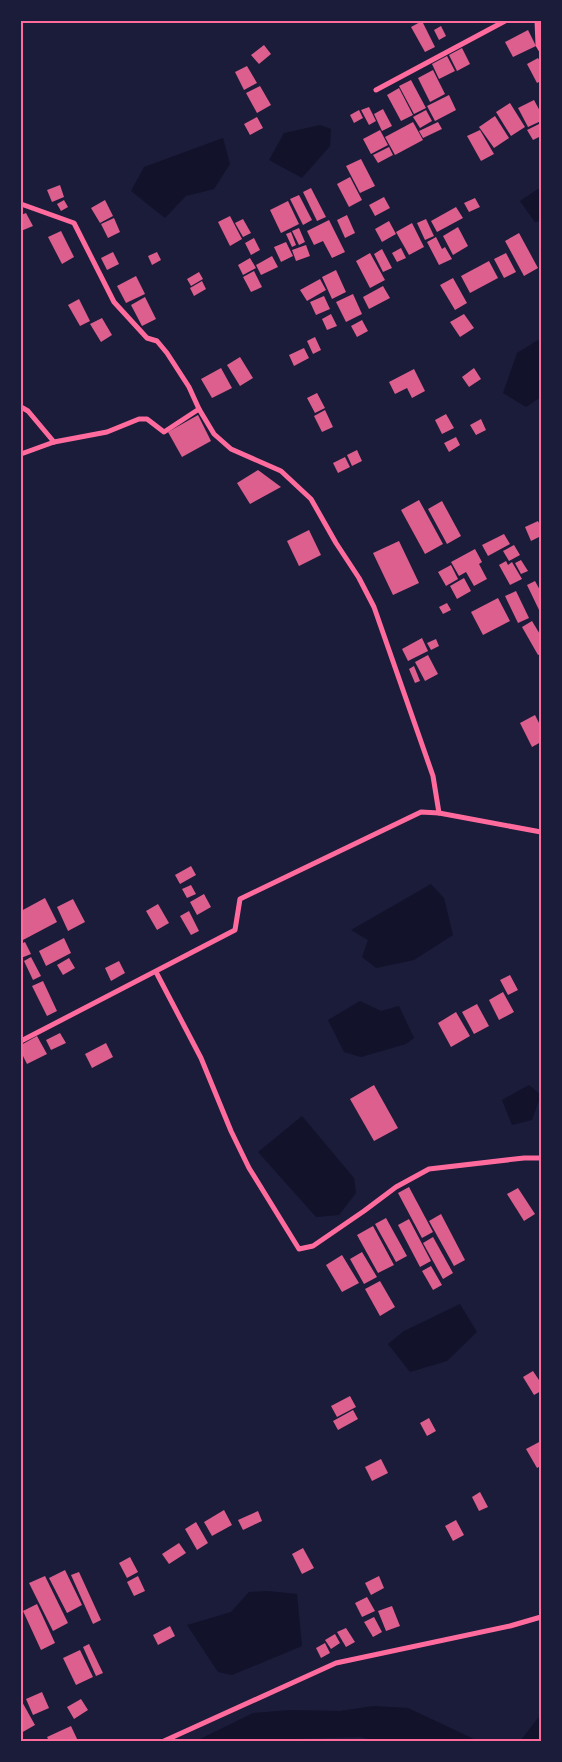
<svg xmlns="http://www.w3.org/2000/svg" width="562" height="1762" font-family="'Sofia Sans Condensed',sans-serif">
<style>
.water{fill:#12122b}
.building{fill:#dd5f8e}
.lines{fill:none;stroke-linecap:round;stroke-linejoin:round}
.minor{stroke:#ff6b9d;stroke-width:5}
.neatline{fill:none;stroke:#ff6b9d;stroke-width:2}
</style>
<rect width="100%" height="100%" fill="#1b1b3a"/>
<g class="water">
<polygon points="320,125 331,129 330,146 302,178 269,160 284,133"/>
<polygon points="223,138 230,164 214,189 186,196 165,218 131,191 144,167"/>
<polygon points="541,187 541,221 535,222 520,201"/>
<polygon points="538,340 541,340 541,397 526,407 503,393 517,353"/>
<polygon points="431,884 444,898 453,935 414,960 376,968 362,957 368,940 351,930"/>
<polygon points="360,1001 381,1011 399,1006 414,1038 406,1044 361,1057 344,1052 328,1020"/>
<polygon points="529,1085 541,1095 532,1120 512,1125 502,1100"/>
<polygon points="302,1116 354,1178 356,1193 339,1215 316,1217 258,1152"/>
<polygon points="460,1304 477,1332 447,1361 410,1372 388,1344 404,1331"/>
<polygon points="267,1591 297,1594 302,1646 232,1675 218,1672 187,1625 231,1612 249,1592"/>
<polygon points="373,1706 408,1708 478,1741 377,1741 360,1737 294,1739 285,1741 196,1741 253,1713 289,1710 340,1711"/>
<polygon points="541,1714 541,1741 517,1741 521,1740"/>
</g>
<g class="building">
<polygon points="422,21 435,47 425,52 411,27"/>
<polygon points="441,26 446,36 439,40 434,30"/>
<polygon points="528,30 536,46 513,57 505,42"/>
<polygon points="264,45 271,54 259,64 251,55"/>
<polygon points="462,48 470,64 457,71 449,55"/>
<polygon points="447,56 455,71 439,79 432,64"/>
<polygon points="538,58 541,63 541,81 537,83 527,64"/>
<polygon points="247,66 257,83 244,90 235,72"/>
<polygon points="433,70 445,94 430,102 418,78"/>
<polygon points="411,80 426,108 414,114 399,86"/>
<polygon points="260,86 271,105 257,113 246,93"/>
<polygon points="399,88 413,115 401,121 387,95"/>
<polygon points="449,95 456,110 435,121 427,106"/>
<polygon points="534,100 541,113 541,121 528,127 518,108"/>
<polygon points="510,103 525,127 511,136 496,112"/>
<polygon points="369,107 376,121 369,125 361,110"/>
<polygon points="383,109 392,126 382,131 374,114"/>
<polygon points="359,110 363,118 354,123 350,115"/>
<polygon points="426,110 432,121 420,128 413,117"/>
<polygon points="495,116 509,138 494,148 479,127"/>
<polygon points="257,117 263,128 250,135 244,124"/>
<polygon points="413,122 423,140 395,155 385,137"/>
<polygon points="438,122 442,129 423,138 419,131"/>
<polygon points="541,123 541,136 533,140 527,130"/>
<polygon points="380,130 388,145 371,154 363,139"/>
<polygon points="480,130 494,154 481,161 467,136"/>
<polygon points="389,147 393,155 378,163 373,155"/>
<polygon points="361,159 375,186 360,193 346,166"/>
<polygon points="350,177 362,200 349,207 337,184"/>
<polygon points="60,185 64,197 52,202 47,190"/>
<polygon points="311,188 326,217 317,221 303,192"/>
<polygon points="299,195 312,220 303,225 290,199"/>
<polygon points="384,197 390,208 375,216 369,205"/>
<polygon points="475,198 480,207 469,212 464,203"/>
<polygon points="64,200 68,207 61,211 57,204"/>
<polygon points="105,200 113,216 100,223 91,208"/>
<polygon points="288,201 299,224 281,233 270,210"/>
<polygon points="456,207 463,218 437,232 431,221"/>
<polygon points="26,213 33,226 21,231 21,215"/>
<polygon points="347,215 355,233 345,238 337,220"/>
<polygon points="230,216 242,239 230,246 218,222"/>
<polygon points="114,218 120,232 108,238 101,224"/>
<polygon points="243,219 251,233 243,237 235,223"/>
<polygon points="426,219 434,236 425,240 417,223"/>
<polygon points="329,220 345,252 332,258 323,241 314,245 307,231"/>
<polygon points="389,221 396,234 382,242 375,229"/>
<polygon points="412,223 424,247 409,255 396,232"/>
<polygon points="458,227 468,246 453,255 443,236"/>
<polygon points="299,228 305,242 299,245 292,231"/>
<polygon points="61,231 74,257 62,264 48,237"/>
<polygon points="291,232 296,245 292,247 286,234"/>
<polygon points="519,233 538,268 524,276 505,241"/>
<polygon points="436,237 442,249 445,247 452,259 439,265 427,242"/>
<polygon points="254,238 260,250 251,255 245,243"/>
<polygon points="286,242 293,256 281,262 274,247"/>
<polygon points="306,245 310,256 296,261 292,250"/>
<polygon points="401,248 406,258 397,262 392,253"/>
<polygon points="382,249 392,268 383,272 374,254"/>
<polygon points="113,252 119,264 107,270 101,258"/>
<polygon points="157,252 161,260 152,265 148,256"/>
<polygon points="370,253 385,280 370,288 356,261"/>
<polygon points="506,253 516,272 504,278 494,259"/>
<polygon points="272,256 278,267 261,275 256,265"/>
<polygon points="250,258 256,268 243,275 238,265"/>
<polygon points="489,261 498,278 470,293 461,276"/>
<polygon points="336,270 346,292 332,299 322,277"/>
<polygon points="254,271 262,287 251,292 243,277"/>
<polygon points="199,272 203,279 191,286 187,279"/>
<polygon points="136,276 145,294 126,303 117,286"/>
<polygon points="453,278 467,303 455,310 440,285"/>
<polygon points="320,279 326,290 307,301 300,290"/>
<polygon points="202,281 206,289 194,296 190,288"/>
<polygon points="383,286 390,298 369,309 363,297"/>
<polygon points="353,294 362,314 346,322 336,302"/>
<polygon points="324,296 330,309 316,315 310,302"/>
<polygon points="145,297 156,319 142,326 131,305"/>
<polygon points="79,299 90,321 80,326 68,305"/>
<polygon points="331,314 337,326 327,330 322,319"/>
<polygon points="464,314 474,328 460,337 450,322"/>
<polygon points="102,318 112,335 101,342 90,324"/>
<polygon points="362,320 368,331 357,337 351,326"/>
<polygon points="315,337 321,350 313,354 307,341"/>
<polygon points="304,348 309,358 294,366 289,355"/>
<polygon points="240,357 253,378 240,386 227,365"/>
<polygon points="221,368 232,388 212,398 201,379"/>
<polygon points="474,368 481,379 469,387 462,377"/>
<polygon points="414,369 425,391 412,398 407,388 395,394 389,382"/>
<polygon points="317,393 325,408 315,413 307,398"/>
<polygon points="325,410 333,427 322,432 314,416"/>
<polygon points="446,414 454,428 442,434 435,420"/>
<polygon points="198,415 211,441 182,457 168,432"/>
<polygon points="481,419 486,430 476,435 470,425"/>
<polygon points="456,437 460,445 449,452 444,443"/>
<polygon points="357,450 362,461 352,466 347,455"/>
<polygon points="345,457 350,467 338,473 333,463"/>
<polygon points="258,470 281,487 250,504 237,483"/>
<polygon points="419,500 443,544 425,554 401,510"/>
<polygon points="442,501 461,536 447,544 428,509"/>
<polygon points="538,521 541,527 541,536 531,541 525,527"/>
<polygon points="309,530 321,555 299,566 287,541"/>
<polygon points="504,534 510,544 488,556 482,545"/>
<polygon points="399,541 419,583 393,595 373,553"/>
<polygon points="514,545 520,555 509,561 503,551"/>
<polygon points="475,549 482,562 479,564 487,579 474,586 466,572 459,576 451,562"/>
<polygon points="521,560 528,571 521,574 515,563"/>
<polygon points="506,561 508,565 512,562 522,579 510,585 499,565"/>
<polygon points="451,565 458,579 446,586 438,572"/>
<polygon points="464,578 471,591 457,599 450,586"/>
<polygon points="535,581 541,592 541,614 527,585"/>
<polygon points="516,591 529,618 518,623 505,596"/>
<polygon points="498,598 510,621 483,635 471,612"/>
<polygon points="447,603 451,610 443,614 439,607"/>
<polygon points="532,621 541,636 541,654 538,655 522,627"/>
<polygon points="422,638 428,651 408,661 402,649"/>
<polygon points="436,639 439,646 431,650 427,643"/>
<polygon points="428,655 438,674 425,681 415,662"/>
<polygon points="414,666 420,681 415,683 409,669"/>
<polygon points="535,715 541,727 541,742 532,747 520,723"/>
<polygon points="191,866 196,875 180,884 175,875"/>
<polygon points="191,885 196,894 187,898 182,889"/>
<polygon points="204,894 211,907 197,915 190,902"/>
<polygon points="45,898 57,922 23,940 21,937 21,911"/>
<polygon points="73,899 85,922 68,931 57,907"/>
<polygon points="158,904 169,923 157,930 146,911"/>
<polygon points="189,911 199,931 191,935 180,916"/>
<polygon points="64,938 71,953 46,966 39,951"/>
<polygon points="25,942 31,954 21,958 21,944"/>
<polygon points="31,957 41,976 33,980 24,961"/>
<polygon points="69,958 75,968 63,975 57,965"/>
<polygon points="119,961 125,973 111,981 105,968"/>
<polygon points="510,975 518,990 508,995 500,980"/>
<polygon points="43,981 57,1011 47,1016 32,986"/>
<polygon points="503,992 514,1012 499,1020 489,1000"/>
<polygon points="477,1004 489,1026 474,1034 462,1012"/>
<polygon points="456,1012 470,1036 451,1047 438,1023"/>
<polygon points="60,1033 66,1043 51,1050 46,1040"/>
<polygon points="37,1036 47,1054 27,1064 21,1052 21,1045"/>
<polygon points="106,1043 113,1057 92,1068 85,1054"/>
<polygon points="374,1085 398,1128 374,1141 350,1099"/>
<polygon points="409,1187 433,1232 422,1238 398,1193"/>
<polygon points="518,1188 535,1214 524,1221 507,1194"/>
<polygon points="441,1214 465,1260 454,1266 429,1221"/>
<polygon points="386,1218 407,1256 396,1262 375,1224"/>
<polygon points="409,1219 431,1261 420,1267 398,1225"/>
<polygon points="373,1226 394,1265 378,1273 357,1235"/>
<polygon points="433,1237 453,1273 443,1279 423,1243"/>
<polygon points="362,1252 377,1277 364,1284 350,1259"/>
<polygon points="342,1255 359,1283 342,1292 326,1265"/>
<polygon points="431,1266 442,1285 433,1290 422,1271"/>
<polygon points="380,1281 395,1307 380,1316 365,1289"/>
<polygon points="533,1371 541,1383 541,1391 534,1395 523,1377"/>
<polygon points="350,1396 356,1407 337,1417 331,1406"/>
<polygon points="353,1410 358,1419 338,1430 333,1421"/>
<polygon points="429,1418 436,1431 427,1436 420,1423"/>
<polygon points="541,1441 541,1466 537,1468 526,1449"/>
<polygon points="381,1459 388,1473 372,1481 365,1467"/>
<polygon points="480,1492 488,1507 479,1511 472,1497"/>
<polygon points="224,1510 232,1525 212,1536 204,1522"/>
<polygon points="258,1511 262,1521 243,1530 238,1520"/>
<polygon points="456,1520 464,1535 453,1541 445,1526"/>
<polygon points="196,1522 208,1543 197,1550 185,1529"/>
<polygon points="179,1543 186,1553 169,1564 162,1554"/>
<polygon points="303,1548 314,1568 302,1574 292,1554"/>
<polygon points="130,1557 138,1572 127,1578 119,1563"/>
<polygon points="65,1570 82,1605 67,1613 49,1578"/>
<polygon points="79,1572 101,1620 93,1624 71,1575"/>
<polygon points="45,1576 68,1623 53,1631 29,1583"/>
<polygon points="138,1576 145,1591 134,1596 127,1582"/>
<polygon points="379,1576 384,1588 371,1595 365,1583"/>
<polygon points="367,1597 375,1611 362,1617 355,1603"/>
<polygon points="37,1604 55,1643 41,1650 23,1611"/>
<polygon points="392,1606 400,1626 386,1631 378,1611"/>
<polygon points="374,1617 382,1632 373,1637 364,1622"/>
<polygon points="170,1626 175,1636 158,1645 153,1635"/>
<polygon points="346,1628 355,1642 346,1647 337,1632"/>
<polygon points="335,1634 340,1643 331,1649 325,1640"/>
<polygon points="325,1643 330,1653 321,1658 316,1648"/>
<polygon points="89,1644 103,1673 96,1676 83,1647"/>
<polygon points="80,1650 93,1677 76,1685 63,1658"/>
<polygon points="42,1692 49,1708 33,1715 26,1699"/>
<polygon points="81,1699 88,1710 74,1719 67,1707"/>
<polygon points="21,1700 35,1725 21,1733"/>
<polygon points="71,1726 78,1741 49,1741 47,1737"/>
</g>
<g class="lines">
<g class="minor">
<polyline points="537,21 538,45 541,50"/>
<polyline points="376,90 505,21"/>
<polyline points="21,204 74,223 114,302 147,338 157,341 167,353 189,387 199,409 214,434 231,449 281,471 311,499 336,543 359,578 374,607 433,776 439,813"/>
<polyline points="21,407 28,411 54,442"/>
<polyline points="21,454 54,442 107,432 139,419 147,419 164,432 199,409"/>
<polyline points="156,972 201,1058 231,1131 249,1168 299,1249 313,1246 364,1211 396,1187 429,1169 524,1158 541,1158"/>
<polyline points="21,1041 235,930 240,899 421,812 439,813 541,832"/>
<polyline points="164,1741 336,1663 510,1626 541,1617"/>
</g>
</g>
<rect width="562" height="1762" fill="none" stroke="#1b1b3a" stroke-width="45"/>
<rect x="22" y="22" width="518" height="1718" class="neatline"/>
</svg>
